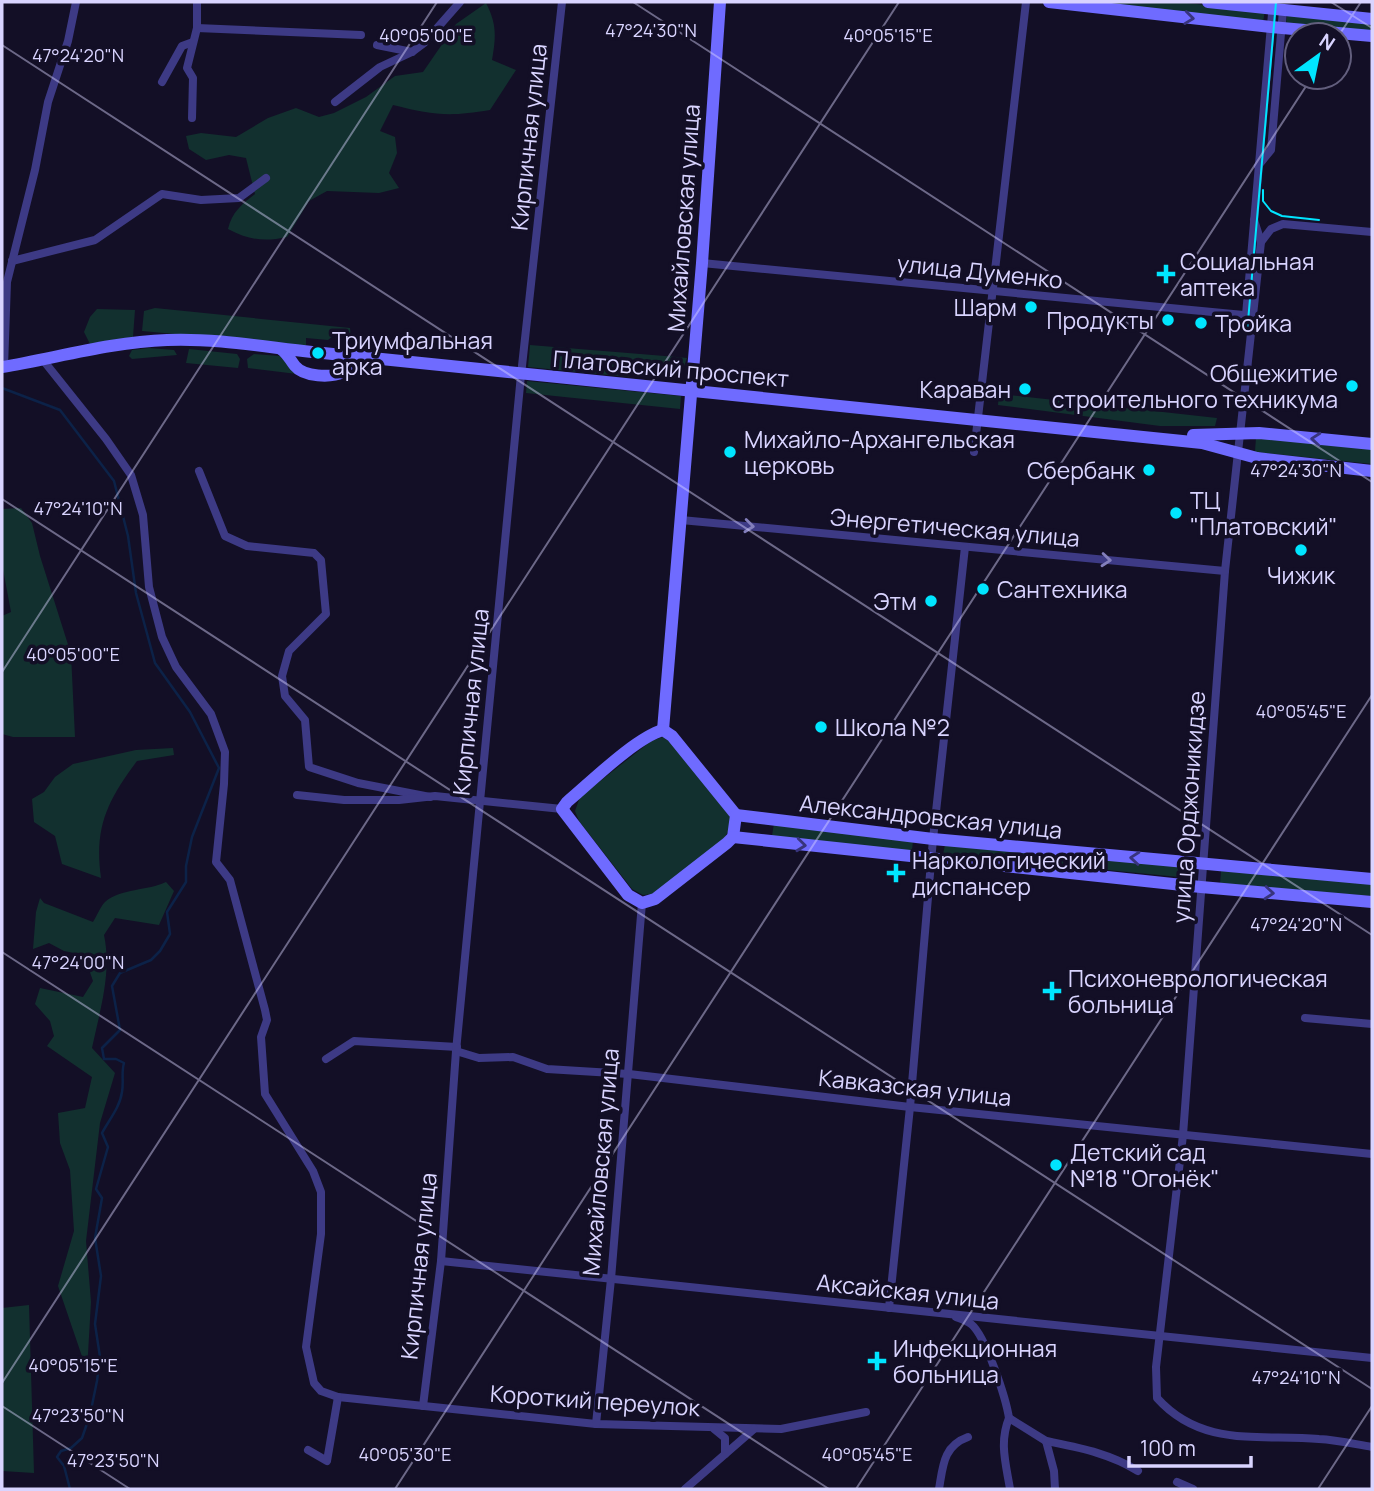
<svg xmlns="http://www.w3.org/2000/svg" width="1374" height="1491" font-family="Manrope,sans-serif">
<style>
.green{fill:#12302f}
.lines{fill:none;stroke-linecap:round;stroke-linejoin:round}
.stream{stroke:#0c2248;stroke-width:2.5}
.street{stroke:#3d3a85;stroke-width:8}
.secondary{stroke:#6f6bff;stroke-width:12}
.tram{stroke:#00e5ff;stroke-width:2}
.oneway{stroke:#38347d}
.oneway2{stroke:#837fbc}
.ticks{fill:none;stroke:#d9d4ff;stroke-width:2;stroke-opacity:0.45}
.poi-dot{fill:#00e5ff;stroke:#130f26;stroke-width:2.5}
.labels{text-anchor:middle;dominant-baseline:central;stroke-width:7;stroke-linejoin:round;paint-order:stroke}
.street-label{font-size:23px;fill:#d9d4ff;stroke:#130f26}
.poi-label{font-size:23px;fill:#d9d4ff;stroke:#130f26;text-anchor:start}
.ticks-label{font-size:18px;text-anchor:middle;fill:#d9d4ff;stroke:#130f26;stroke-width:7;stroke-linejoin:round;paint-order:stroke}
</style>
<rect width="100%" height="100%" fill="#130f26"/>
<g class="green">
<polygon points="1084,2 1177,2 1265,11 1263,22"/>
<path d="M486,3C497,24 496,37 492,60L516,70L490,110C449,117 432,115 393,105L380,131L395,137L397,153L389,173L399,188L379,193L327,191L309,201L287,237C265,242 248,240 228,229C232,212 242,204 255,194L246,158L229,155L206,160L189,149L186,136L201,133L236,137L268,118L296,108L319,117L334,113L366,97L395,76L423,72L456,24Z"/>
<polygon points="1287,14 1372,22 1372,32 1286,25"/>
<polygon points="155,308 350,328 351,338 333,336 328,340 306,338 306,346 142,331 144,311"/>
<polygon points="97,309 135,310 133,337 90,344 84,332 90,317"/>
<polygon points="530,345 677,357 687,358 683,369 675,380 677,366 632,362 629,377 528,367"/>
<polygon points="149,348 174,350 177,355 132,359 129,356 132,350"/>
<polygon points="189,349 237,354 240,359 238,368 186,363"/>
<polygon points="254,354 280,356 297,374 248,368 247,359"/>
<polygon points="527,381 681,396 680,409 526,393"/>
<polygon points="999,394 1217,418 1215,426 1160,426 998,405"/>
<polygon points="1256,437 1372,449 1372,464 1255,452"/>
<polygon points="21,508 32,523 40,556 71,654 75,737 13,737 2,734 2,616 11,612 2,564 2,509"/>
<polygon points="663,737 672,743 731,818 730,828 724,839 654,894 643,895 632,889 579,821 575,811 580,797 651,741"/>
<path d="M173,748L174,755L137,761C107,801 94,828 101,878L62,864L55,836L34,822L32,799L44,792L55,777L73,764L136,750Z"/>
<polygon points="774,823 913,840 912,851 772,836"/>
<polygon points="945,845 1190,867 1189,878 943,854"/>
<polygon points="1221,871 1372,883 1372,896 1220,884"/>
<path d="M166,882L174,891L159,925L115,918L104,935C112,973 100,1010 92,1048L115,1073L100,1123L86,1241L91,1302L87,1371L58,1286L74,1231L70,1170L60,1143L58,1113L85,1108L92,1077L47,1046L54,1036L50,1021L35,1004L40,988L83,997L93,981L84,955L64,951L49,943L33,949L36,912L40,898L44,903L93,922C97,916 100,907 105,902C121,888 148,891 166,882Z"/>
<polygon points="29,1305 34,1473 2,1471 2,1308"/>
</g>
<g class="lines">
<path class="stream" d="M2,388L60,410L114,481L128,536L136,593L155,663L190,712L219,768L192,837L186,866V882L167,912L170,934L160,951L151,960L120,973L112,986L120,1030L102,1048L104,1059H116L124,1063C121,1073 124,1081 122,1092C120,1107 109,1120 102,1133L108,1147L96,1189L102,1198L95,1238L101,1276L95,1324L100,1357L97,1381L90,1415L82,1438L71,1448L61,1451L57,1457L64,1466L70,1489"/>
<g class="street">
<polyline points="197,28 361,35"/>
<polyline points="377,45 412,52"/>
<polyline points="162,82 182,46 193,42"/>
<polyline points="335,102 380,67 412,52 424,43 460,2"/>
<polyline points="192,118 193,78 187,68 197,28 197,2"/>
<polyline points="1258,166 1271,150 1283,10"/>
<path d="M1254,220L1261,242L1225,571L1183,1135L1156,1367L1157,1398C1202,1448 1259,1434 1319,1439C1337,1440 1354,1444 1372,1447"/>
<polyline points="1261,242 1271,229 1283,224 1372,232"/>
<polyline points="12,261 95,240 162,194 201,200 239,198 266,178"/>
<polyline points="702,263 1254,316"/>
<polyline points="1246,315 1273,2"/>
<polyline points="43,360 106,439 131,475 143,515 149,587 162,637 176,667 211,714 225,752 224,784 216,862 230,880 265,1010 267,1020 261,1037 265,1094 313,1171 321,1192 321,1234 306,1347 314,1383 321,1391 338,1397 596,1424 781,1429 866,1412"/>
<polyline points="4,367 7,282 35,170 48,102 68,41 76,2"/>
<polyline points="974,452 1026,2"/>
<polyline points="199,471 225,536 247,546 314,553 321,560 326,614 289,651 282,676 285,696 305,720 309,767 358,783 430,797"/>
<polyline points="681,520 1225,571"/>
<polyline points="297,795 344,800 399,800 435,796 562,809"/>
<polyline points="1305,1018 1372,1024"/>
<polyline points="456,1051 479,1058 513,1057 547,1069 629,1074 910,1107 1372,1154"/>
<polyline points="326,1059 354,1041 457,1047"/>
<polyline points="441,1261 1372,1358"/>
<polyline points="889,1308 910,1107 933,839 965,547"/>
<path d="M956,1317C961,1319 967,1321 971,1324C986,1336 1006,1399 1009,1418L1046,1441L1054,1471L1055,1489"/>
<polyline points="423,1406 441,1261 456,1051 521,375 562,2"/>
<path d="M1009,1418C999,1443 1006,1464 1010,1489"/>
<polyline points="596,1424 611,1279 642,903"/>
<polyline points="714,1429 725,1438 725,1454"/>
<path d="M1046,1441C1080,1448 1109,1453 1138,1471"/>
<polyline points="308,1450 327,1461 338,1397"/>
<polyline points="1177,1482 1193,1489"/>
<polyline points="685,1489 754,1429"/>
<path d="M939,1489C943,1466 943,1446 968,1437"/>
</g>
<g class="secondary">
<polyline points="1049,2 1271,27 1372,36"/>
<polyline points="1208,2 1372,19"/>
<path d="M281,349C288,354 290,360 295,366C304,377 331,378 343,372C349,368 355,362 360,357"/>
<polyline points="323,353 1202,443 1257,458 1372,471"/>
<path d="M2,367C56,358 111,342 167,340C215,338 265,347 312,352"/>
<polyline points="1193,435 1259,433 1372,444"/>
<polyline points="663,730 702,263 720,2"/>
<path d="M663,730L672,736L736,815L733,837L727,843L655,899L642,903L628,895L562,809L567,802C591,782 635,738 663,730Z"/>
<polyline points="736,815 933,839 1372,879"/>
<polyline points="733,837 1201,887 1372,902"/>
</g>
<g class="tram">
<polyline points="1263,190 1263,201 1271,211 1282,216 1319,220"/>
<polyline points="1247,333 1276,2"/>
</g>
</g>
<defs><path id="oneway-chevron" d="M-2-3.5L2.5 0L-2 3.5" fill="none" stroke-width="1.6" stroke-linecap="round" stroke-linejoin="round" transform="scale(1.75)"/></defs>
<g class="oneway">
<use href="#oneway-chevron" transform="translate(1189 18) rotate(7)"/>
<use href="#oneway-chevron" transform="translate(1316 439) rotate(-175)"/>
<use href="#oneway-chevron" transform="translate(801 845) rotate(6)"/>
<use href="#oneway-chevron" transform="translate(1135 858) rotate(-175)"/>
<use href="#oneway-chevron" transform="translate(1269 893) rotate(5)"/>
</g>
<g class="oneway2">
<use href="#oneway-chevron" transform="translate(749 526) rotate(6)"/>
<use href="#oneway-chevron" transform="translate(1106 560) rotate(5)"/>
</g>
<path class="ticks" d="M633,2L1372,482M1331,2L1372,28M1339,35L1361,2M2,45L1372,935M2,499L1372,1389M2,672L437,2M2,952L829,1489M2,1383L899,2M2,1406L130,1489M395,1489L1312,77M856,1489L1372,695M1318,1489L1372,1406"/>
<g class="poi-dot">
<path d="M1162.5 263.5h7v7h7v7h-7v7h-7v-7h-7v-7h7z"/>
<circle cx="1031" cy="307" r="7"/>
<circle cx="1168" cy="320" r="7"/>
<circle cx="1201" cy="323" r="7"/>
<circle cx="318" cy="353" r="7"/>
<circle cx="1352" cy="386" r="7"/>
<circle cx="1025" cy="389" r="7"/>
<circle cx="730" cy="452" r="7"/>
<circle cx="1149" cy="470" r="7"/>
<circle cx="1176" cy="513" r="7"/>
<circle cx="1301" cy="550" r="7"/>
<circle cx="983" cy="589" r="7"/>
<circle cx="931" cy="601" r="7"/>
<circle cx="821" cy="727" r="7"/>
<path d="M892.5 862.5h7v7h7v7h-7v7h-7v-7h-7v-7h7z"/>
<path d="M1048.5 980.5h7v7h7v7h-7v7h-7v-7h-7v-7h7z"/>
<circle cx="1056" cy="1165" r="7"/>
<path d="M873.5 1350.5h7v7h7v7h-7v7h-7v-7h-7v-7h7z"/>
</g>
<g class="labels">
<g class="street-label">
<text transform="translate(528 137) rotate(-84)">Кирпичная улица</text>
<text transform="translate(683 218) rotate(-86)">Михайловская улица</text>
<text transform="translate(980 271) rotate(6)">улица Думенко</text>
<text transform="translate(671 368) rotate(5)">Платовский проспект</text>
<text transform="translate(955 527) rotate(5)">Энергетическая улица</text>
<text transform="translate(470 702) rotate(-84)">Кирпичная улица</text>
<text transform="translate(1188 807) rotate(-86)">улица Орджоникидзе</text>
<text transform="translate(931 816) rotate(6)">Александровская улица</text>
<text transform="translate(915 1087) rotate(6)">Кавказская улица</text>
<text transform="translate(600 1162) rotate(-85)">Михайловская улица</text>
<text transform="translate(418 1266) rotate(-84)">Кирпичная улица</text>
<text transform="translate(908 1291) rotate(6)">Аксайская улица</text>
<text transform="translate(595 1400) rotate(4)">Короткий переулок</text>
</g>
<g class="poi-label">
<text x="1180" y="261">Социальная<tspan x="1180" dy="26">аптека</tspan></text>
<text x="1017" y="307" text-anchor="end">Шарм</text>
<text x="1154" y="320" text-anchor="end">Продукты</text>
<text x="1215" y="323">Тройка</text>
<text x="332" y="340">Триумфальная<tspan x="332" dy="26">арка</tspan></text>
<text x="1338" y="373" text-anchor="end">Общежитие<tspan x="1338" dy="26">строительного техникума</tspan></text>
<text x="1011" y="389" text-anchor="end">Караван</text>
<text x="744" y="439">Михайло-Архангельская<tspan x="744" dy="26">церковь</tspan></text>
<text x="1135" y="470" text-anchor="end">Сбербанк</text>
<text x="1190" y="500">ТЦ<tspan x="1190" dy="26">"Платовский"</tspan></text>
<text x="1301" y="575" text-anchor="middle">Чижик</text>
<text x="997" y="589">Сантехника</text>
<text x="917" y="601" text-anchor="end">Этм</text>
<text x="835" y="727">Школа №2</text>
<text x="912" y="860">Наркологический<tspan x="912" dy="26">диспансер</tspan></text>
<text x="1068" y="978">Психоневрологическая<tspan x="1068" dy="26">больница</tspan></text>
<text x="1070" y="1152">Детский сад<tspan x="1070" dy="26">№18 "Огонёк"</tspan></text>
<text x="893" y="1348">Инфекционная<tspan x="893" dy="26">больница</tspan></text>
</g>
</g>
<g class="ticks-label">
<text x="651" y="37">47°24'30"N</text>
<text x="426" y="42">40°05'00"E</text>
<text x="888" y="42">40°05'15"E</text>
<text x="78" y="62">47°24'20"N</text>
<text x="1296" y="477">47°24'30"N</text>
<text x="78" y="515">47°24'10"N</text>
<text x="73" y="661">40°05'00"E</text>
<text x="1301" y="718">40°05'45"E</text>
<text x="1296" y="931">47°24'20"N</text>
<text x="78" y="969">47°24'00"N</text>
<text x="73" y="1372">40°05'15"E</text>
<text x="1296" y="1384">47°24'10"N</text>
<text x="78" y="1422">47°23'50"N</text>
<text x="405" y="1461">40°05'30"E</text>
<text x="867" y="1461">40°05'45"E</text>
<text x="113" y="1467">47°23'50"N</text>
</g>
<rect width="1374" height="1491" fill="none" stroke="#d9d4ff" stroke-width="7"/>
<g transform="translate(1318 56) rotate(33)"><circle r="33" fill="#130f26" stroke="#625e7d" stroke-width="2"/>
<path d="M0-5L12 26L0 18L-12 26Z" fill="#00e5ff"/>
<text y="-10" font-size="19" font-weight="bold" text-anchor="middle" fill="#d9d4ff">N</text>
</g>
<path d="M1129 1456v10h122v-10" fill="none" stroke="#d9d4ff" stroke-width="3.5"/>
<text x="1140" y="1456" font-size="21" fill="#d9d4ff" stroke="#130f26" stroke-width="5" paint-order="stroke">100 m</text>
</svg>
